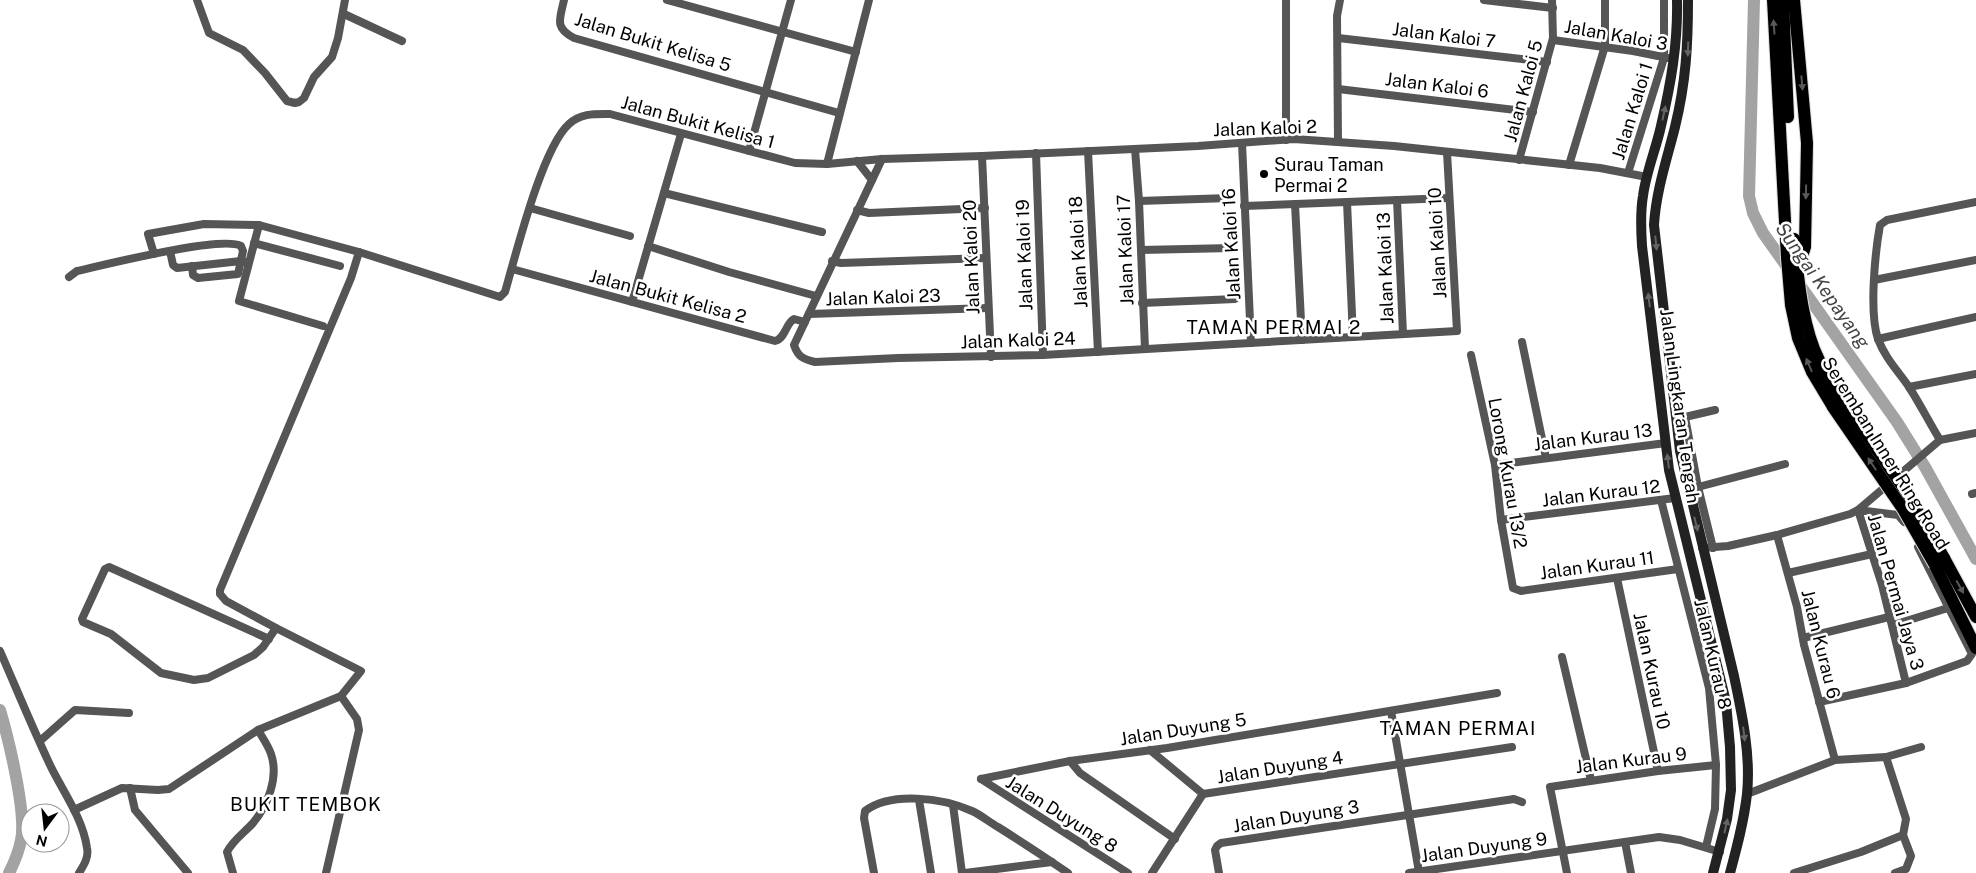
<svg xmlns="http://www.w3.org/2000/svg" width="1976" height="873" font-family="'Public Sans',sans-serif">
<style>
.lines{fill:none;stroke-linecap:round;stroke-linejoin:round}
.river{stroke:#a3a3a3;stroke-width:12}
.primary-casing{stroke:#dbdbdb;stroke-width:14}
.street{stroke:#555;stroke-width:8}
.secondary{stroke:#222;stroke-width:10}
.primary{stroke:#000;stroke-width:12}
.primary-bridge-casing{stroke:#dbdbdb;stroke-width:14;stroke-linecap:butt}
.primary-bridge{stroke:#000;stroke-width:12}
.oneway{fill:#595959}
.oneway2{fill:#646464}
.poi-dot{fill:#000;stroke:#fff;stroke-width:2}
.labels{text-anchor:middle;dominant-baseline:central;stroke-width:5;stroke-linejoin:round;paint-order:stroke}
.street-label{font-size:18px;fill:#000;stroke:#fff}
.poi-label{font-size:18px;fill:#000;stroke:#fff;text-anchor:start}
.water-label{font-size:19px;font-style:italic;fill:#444;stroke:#fff}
.neighbourhood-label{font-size:19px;letter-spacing:1px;fill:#000;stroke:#fff}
</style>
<rect width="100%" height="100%" fill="#fff"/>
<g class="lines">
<g class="river">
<polyline points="1754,0 1749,196 1753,213 1763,233 1897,422 1925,467 1976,559"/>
<path d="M0,710C8,737 27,814 21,840C19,851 14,863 9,873"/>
</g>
<defs>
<g id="primary">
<polyline points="1773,0 1787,258 1791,305 1798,338 1812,372 1833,407"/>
<polyline points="1783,0 1788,117"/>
<polyline points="1794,0 1807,143 1805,247 1799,266"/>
<path d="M1794,239C1798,276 1802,327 1819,360C1825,374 1834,387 1842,400"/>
<polyline points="1944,558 1976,617"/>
<polyline points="1935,565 1976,648"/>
</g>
</defs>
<use href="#primary" class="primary-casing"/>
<g class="street">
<polyline points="197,0 209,33 243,50 265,73 287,101 295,103 299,102 304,98 314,77 332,57 338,38 345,0"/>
<path d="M564,0C560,19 554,28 574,38L839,113"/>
<polyline points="667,0 856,52"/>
<polyline points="1484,0 1553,8"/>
<polyline points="344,14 402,41"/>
<polyline points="1338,38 1547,62"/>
<polyline points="1553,40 1633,51 1668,58"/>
<polyline points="1338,89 1533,112"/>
<polyline points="1286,140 1286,0"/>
<polyline points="1338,142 1337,16 1340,0"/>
<polyline points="1242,143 1251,343"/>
<polyline points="1135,149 1139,201 1145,349"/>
<polyline points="749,151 791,0"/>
<polyline points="1088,151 1098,352"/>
<polyline points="1036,153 1043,355"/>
<polyline points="982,156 991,357"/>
<path d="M882,159L794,345C798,357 803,359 815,362L898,358L1043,355L1457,331L1447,152"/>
<polyline points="1519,160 1553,38 1552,0"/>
<polyline points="857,161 872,180"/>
<polyline points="827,164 869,0"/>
<polyline points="1569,165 1605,46 1605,0"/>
<polyline points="1628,173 1664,58 1664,0"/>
<polyline points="664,193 822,232"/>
<polyline points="1397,200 1403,334"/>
<polyline points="1139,201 1229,198"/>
<polyline points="1347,202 1353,337"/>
<polyline points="1295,204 1302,340"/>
<polyline points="1244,206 1449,198"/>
<polyline points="530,208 630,236"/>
<polyline points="857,210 869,213 985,208"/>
<polyline points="259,225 239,301 323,326"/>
<polyline points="254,243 340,266"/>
<polyline points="648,246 729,272 816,296"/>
<polyline points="1141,250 1232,248"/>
<polyline points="170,251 173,265 177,268 241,261 245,262"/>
<path d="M154,254L148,234L204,224L259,225L359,252L500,297L505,292C516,254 542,148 569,124C581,113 595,114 610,114L795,163L827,164L882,159L982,156L1198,146L1294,139L1394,146L1600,168L1647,177"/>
<polyline points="832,261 841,263 986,258"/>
<path d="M512,269L775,341C786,338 785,324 794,319L805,322"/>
<path d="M69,277L77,271C104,265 222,235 241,246L243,251L238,274L198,278L193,275L192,266"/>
<polyline points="1874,280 1976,260"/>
<polyline points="632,302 681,134"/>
<polyline points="1142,303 1235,299"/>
<polyline points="809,314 988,308"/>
<polyline points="1878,339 1976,317"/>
<polyline points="1522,342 1546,458"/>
<polyline points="1471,355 1495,465 1501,520 1513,588 1521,591 1678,569"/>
<polyline points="1909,387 1976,374"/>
<path d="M1940,440C1929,422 1920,404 1909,387C1898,371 1885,358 1878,339C1869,313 1875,253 1880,225L1887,220L1976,202"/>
<polyline points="1495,465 1666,443"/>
<polyline points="1698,487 1785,464"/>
<polyline points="1972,494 1976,493"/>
<polyline points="1661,500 1709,688 1716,765 1715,809 1706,847"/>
<polyline points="1501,520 1675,498"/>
<polyline points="1904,522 1898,515 1858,510 1882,585 1906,683"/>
<polyline points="1777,535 1797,607 1804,645 1835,760"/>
<polyline points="1702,548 1728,546 1777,535 1850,514 1858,510 1940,440 1976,433"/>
<polyline points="1713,548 1698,487 1685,417 1715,410"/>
<polyline points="1788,573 1872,554"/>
<polyline points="1617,578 1658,771"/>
<polyline points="1893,625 1948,608"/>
<polyline points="276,628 226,601 220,594 220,590 351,278 359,252"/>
<polyline points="1803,638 1889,617"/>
<path d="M0,651C17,690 33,729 51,767C64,793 83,819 87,848C89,857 84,865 79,873"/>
<polyline points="1562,657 1591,780"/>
<polyline points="1819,702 1906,683 1967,661 1972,654 1918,547"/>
<polyline points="1391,711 1419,872"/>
<polyline points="40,741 75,710 129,713"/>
<polyline points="1150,750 1203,794 1512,747"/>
<polyline points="1070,761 1080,773 1175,839"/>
<polyline points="981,779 1070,761 1167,748 1497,693"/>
<polyline points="981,779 1128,873"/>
<polyline points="130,788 135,810 188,873"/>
<polyline points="1747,794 1835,760 1886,757 1921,747"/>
<polyline points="919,800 931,873"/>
<polyline points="953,805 962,873"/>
<polyline points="74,810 122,788 158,790 169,789 258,730 341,696 361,671 276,628 263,647 254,655 208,678 194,680 161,673 111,634 83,622 82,619 105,569 109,567 269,639"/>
<polyline points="1625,842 1631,873"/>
<path d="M233,873L227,852C233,840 244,833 253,823C268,805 279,777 271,754C268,745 262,737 258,730"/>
<polyline points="326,873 359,730 357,719 341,696"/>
<path d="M874,873L864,818L865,811C891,791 943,798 972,811C981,815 989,822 998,827C1022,842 1045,857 1068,873"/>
<polyline points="965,873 1052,862"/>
<polyline points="1152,873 1203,794"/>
<polyline points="1219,873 1215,850 1217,846 1221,843 1514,799 1522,802"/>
<polyline points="1409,873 1659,837 1680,840 1720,852"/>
<polyline points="1567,873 1550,787 1658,771 1716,765"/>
<polyline points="1794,873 1861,852 1903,835 1906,819 1886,757"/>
<polyline points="1895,873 1906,869 1911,856 1903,835"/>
</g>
<g class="secondary">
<path d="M1677,0C1678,43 1671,83 1661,126C1656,149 1646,172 1643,196C1640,213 1641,230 1642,246L1669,470L1726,702L1730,747L1731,790L1727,819L1713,873"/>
<path d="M1688,0C1688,45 1686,82 1675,127C1667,159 1656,191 1654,225L1680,451L1734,676C1742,714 1751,755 1747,794C1744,821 1737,847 1730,873"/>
</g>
<use href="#primary" class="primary"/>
<defs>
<g id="primary-bridge">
<polyline points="1842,400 1907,493 1944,558"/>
<polyline points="1833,407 1903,509 1935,565"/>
</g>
</defs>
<use href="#primary-bridge" class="primary-bridge-casing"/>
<use href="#primary-bridge" class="primary-bridge"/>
</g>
<defs><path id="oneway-solid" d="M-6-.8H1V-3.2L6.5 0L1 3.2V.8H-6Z" transform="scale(1.25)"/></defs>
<g class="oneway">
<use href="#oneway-solid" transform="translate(1774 27) rotate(-94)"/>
<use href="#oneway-solid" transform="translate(1802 83) rotate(85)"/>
<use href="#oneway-solid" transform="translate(1806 192) rotate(91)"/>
<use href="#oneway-solid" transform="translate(1809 365) rotate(-113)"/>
<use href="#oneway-solid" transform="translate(1872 464) rotate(-124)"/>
<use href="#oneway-solid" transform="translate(1960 587) rotate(61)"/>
</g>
<g class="oneway2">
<use href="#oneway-solid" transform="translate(1688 49) rotate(92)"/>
<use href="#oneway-solid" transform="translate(1664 113) rotate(-78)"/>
<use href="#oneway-solid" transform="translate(1656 243) rotate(84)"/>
<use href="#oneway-solid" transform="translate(1649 300) rotate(-97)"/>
<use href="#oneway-solid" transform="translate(1668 461) rotate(-97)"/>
<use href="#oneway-solid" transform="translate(1696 524) rotate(76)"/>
<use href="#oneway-solid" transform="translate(1744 734) rotate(83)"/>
<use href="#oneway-solid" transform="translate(1726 826) rotate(-77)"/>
</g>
<circle class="poi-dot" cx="1264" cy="174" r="5"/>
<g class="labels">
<g class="street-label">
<text transform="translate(1444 35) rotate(7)">Jalan Kaloi 7</text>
<text transform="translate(1616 35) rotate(10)">Jalan Kaloi 3</text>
<text transform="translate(653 42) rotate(17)">Jalan Bukit Kelisa 5</text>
<text transform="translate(1437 85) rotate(7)">Jalan Kaloi 6</text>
<text transform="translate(1523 91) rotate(-75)">Jalan Kaloi 5</text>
<text transform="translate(1632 111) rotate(-73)">Jalan Kaloi 1</text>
<text transform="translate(698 122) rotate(15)">Jalan Bukit Kelisa 1</text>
<text transform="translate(1265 128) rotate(-2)">Jalan Kaloi 2</text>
<text transform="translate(1437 243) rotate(-93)">Jalan Kaloi 10</text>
<text transform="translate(1231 244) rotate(-93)">Jalan Kaloi 16</text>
<text transform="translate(1125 250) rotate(-92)">Jalan Kaloi 17</text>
<text transform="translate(1078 252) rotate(-93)">Jalan Kaloi 18</text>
<text transform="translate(1024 255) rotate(-92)">Jalan Kaloi 19</text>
<text transform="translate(971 257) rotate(-92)">Jalan Kaloi 20</text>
<text transform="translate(1385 268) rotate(-92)">Jalan Kaloi 13</text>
<text transform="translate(668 296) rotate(15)">Jalan Bukit Kelisa 2</text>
<text transform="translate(883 297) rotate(-2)">Jalan Kaloi 23</text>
<text transform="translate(1018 340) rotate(-2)">Jalan Kaloi 24</text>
<text transform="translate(1680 406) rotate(82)">Jalan Lingkaran Tengah</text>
<text transform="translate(1593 437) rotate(-7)">Jalan Kurau 13</text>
<text transform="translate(1886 453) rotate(58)">Seremban Inner Ring Road</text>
<text transform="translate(1508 473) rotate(80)">Lorong Kurau 13/2</text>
<text transform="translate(1601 493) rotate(-7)">Jalan Kurau 12</text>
<text transform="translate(1597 565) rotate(-8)">Jalan Kurau 11</text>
<text transform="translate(1896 592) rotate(74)">Jalan Permai Jaya 3</text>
<text transform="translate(1821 644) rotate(76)">Jalan Kurau 6</text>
<text transform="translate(1713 654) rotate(77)">Jalan Kurau 8</text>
<text transform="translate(1652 671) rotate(78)">Jalan Kurau 10</text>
<text transform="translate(1183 729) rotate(-9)">Jalan Duyung 5</text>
<text transform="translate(1631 760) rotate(-7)">Jalan Kurau 9</text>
<text transform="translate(1280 767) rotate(-9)">Jalan Duyung 4</text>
<text transform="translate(1062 814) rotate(32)">Jalan Duyung 8</text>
<text transform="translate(1296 816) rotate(-9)">Jalan Duyung 3</text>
<text transform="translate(1484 847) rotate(-8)">Jalan Duyung 9</text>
</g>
<g class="poi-label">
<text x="1274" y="164">Surau Taman<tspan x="1274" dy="21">Permai 2</tspan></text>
</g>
<g class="water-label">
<text transform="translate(1823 285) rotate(55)">Sungai Kepayang</text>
</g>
<g class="neighbourhood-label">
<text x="1274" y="327">TAMAN PERMAI 2</text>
<text x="1458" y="728">TAMAN PERMAI</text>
<text x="306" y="804">BUKIT TEMBOK</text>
</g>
</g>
<g transform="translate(45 828) rotate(195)"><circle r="24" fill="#ffffff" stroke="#999999"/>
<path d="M0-4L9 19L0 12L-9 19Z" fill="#000000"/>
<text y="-8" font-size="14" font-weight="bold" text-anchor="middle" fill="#000000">N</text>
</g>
</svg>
